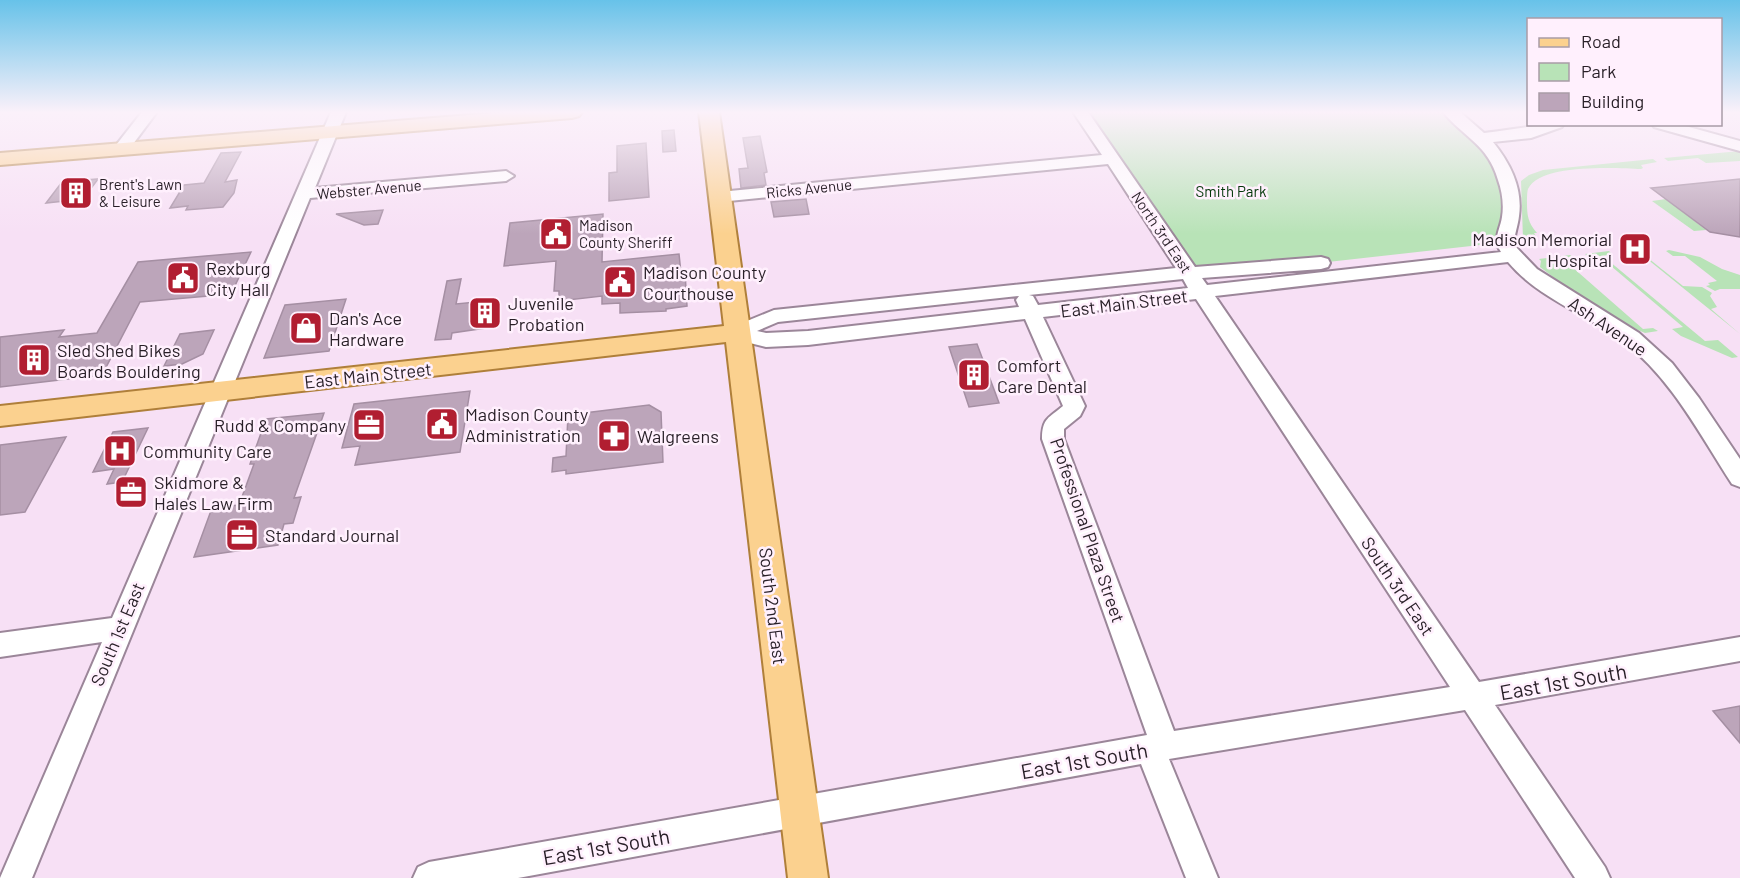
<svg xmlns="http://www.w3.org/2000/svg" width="1740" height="878" font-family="Barlow,sans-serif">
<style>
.green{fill:#b8e3b7}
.building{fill:#bca5ba;stroke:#a58fa3;stroke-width:1.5}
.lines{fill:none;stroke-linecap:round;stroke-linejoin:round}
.minor-casing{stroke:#9b8699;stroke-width:4}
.major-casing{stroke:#af7f3a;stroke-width:4}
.minor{fill:#fff;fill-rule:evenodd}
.major{fill:#fbd18f;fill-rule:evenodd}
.labels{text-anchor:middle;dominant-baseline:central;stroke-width:5;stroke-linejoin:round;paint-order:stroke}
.far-poi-label{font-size:15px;fill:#281f27;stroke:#fff0fd;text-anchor:start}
.far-street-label{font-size:15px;fill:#281f27;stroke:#fff0fd}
.far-park-label{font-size:15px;fill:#023708;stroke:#fff0fd}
.poi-label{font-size:18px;fill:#281f27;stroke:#fff0fd;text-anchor:start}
.street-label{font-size:18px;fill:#281f27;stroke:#fff0fd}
.near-street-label{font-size:21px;fill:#281f27;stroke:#fff0fd}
</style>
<rect width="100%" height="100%" fill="#f7e0f5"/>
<g class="green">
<polygon points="1081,112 1450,112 1474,131 1511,190 1498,243 1292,266 1190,274"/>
<polygon points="1740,151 1740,161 1706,163 1698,158 1668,161 1664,158"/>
<path d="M1653,159L1657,162L1641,165L1643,168L1641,169C1618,168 1540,163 1528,189C1527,192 1527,199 1527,203C1527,215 1528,223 1537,233H1534L1536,236L1533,240L1523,239L1521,181L1529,175L1543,170Z"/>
<polygon points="1666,199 1706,230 1694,231 1652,201"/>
<polygon points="1669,250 1700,257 1722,269 1740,275 1740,289 1720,289 1715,291 1706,286 1710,285 1708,283 1717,281 1685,256 1673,256 1666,251"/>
<polygon points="1609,251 1612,254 1603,256 1705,341 1718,340 1738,357 1732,358 1681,336 1672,329 1683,327 1598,255 1588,256 1585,254"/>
<polygon points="1627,251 1649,251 1651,252 1643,254 1683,286 1702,287 1712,293 1710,296 1717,307 1711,309 1740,334 1641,254 1631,255"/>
<polygon points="1570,255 1573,257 1563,259 1643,329 1653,328 1658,331 1645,333 1638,330 1574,293 1540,267 1541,261 1539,259"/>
</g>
<g class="building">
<polygon points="674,130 676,151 663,152 662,131"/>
<polygon points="760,136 767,172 764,173 766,185 741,188 739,169 748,168 743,138"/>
<polygon points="646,143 649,197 609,201 609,173 617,172 617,146"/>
<polygon points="241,152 225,182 237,180 234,193 223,207 186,210 188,206 170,208 184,185 204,183 221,153"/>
<polygon points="98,179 83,199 46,203 62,182"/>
<polygon points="1740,179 1740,237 1710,232 1651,188"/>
<polygon points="806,199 809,214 774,217 771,202"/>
<polygon points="383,210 378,224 364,225 336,214"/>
<polygon points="603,214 602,262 679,254 681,273 685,272 687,306 666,309 666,311 620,313 620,303 602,304 602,296 559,301 559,291 554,291 556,261 504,266 510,223"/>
<polygon points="251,252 231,294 140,302 102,375 0,387 0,337 64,330 59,337 97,333 138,262"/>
<polygon points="461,279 456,304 497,300 494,325 487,326 486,328 452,333 451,339 435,340 447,281"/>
<polygon points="346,299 329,351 264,358 285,305"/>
<polygon points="214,330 203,354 182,364 164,366 180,334"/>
<polygon points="977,344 999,403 969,407 949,347"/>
<polygon points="470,391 460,452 355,465 360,446 342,448 354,404"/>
<polygon points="649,405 661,412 663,462 566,474 566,470 552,472 553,458 566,456 568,415"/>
<polygon points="324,413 294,498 301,497 293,523 284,524 278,545 194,557 212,508 239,505 254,464 250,464 266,419"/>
<polygon points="148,428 122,482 107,484 114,469 93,472 113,432"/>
<polygon points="66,437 25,512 0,515 0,445"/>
<polygon points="1740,706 1740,743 1713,711"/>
</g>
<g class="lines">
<defs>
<g id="minor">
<polygon points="142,112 157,112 127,152 115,152 113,149"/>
<polygon points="331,112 346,112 315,188 506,171 514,176 506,181 310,198 32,878 0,878 102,642 0,657 0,633 112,618"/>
<path d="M1073,112H1088L1195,267L1321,257L1328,259L1330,263L1328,267L1321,269L1202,278L1207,285L1501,252C1492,240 1500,230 1502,217C1504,205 1502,191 1498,180C1488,144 1463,137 1443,112H1460L1484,133C1511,130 1538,124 1564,124L1562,127L1531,138L1493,142C1510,163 1523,188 1519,216C1518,226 1514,235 1514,245L1537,269L1639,333L1672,363L1699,398L1740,459V487L1732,484C1700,435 1672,379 1624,342C1587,314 1539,299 1508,262L1215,296L1479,682L1740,637V661L1495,705L1605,867L1610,878H1575L1465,710L1169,759L1218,878H1186L1141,764L518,878H413L418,867L429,862L1147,735L1042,439C1042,418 1049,418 1063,406L1025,319L808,345L766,347L730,338L727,333L730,328L774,310L1176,268L1108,164L719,202L713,201L710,197L713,193L719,192L1102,155ZM1183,279L1188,288L1038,305L1033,296L1029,295ZM1019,296L1016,300L1019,307L808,331L766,333L757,331L778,322ZM1196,299L1450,687L1174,731L1064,439V429L1080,416L1085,406L1043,317Z"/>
<polygon points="1652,124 1678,124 1740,141 1740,151 1654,127"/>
</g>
<g id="major">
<polygon points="507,112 582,112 579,116 572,118 0,165 0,153"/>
<polygon points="699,112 719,112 828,878 788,878 726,342 0,426 0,406 724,326"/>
</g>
</defs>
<use href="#minor" class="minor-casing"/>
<use href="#major" class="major-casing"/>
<use href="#minor" class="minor"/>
<use href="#major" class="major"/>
</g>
<linearGradient id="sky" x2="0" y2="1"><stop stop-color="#67c2e9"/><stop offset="0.48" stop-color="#fbf1fa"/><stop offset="1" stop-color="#fbf1fa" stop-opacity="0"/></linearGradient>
<rect width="1740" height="234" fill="url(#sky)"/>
<defs>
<symbol id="building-square" viewBox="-11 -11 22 22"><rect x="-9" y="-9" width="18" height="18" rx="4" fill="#b11e31" stroke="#fff0fd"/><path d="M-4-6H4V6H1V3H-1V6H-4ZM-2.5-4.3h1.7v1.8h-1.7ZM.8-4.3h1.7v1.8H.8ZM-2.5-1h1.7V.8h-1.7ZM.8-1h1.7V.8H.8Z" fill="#fff"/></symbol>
<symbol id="civic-square" viewBox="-11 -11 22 22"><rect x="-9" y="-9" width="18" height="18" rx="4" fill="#b11e31" stroke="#fff0fd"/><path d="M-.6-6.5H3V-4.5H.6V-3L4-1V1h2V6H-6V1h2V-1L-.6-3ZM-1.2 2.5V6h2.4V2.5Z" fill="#fff"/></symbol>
<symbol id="hospital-square" viewBox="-11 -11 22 22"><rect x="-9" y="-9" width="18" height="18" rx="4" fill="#b11e31" stroke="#fff0fd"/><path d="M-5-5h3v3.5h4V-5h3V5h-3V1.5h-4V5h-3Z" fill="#fff"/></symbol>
<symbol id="shop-square" viewBox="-11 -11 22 22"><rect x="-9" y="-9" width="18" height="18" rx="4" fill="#b11e31" stroke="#fff0fd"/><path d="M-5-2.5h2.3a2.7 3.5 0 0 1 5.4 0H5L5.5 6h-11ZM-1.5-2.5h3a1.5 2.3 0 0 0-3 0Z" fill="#fff"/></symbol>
<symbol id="office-square" viewBox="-11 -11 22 22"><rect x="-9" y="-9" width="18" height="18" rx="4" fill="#b11e31" stroke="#fff0fd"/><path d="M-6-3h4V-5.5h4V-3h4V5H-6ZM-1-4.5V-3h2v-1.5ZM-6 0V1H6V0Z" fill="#fff"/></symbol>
<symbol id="pharmacy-square" viewBox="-11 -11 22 22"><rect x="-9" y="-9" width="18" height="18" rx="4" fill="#b11e31" stroke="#fff0fd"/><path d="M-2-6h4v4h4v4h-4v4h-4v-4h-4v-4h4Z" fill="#fff"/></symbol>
</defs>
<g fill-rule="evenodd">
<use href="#building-square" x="57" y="174" width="38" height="38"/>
<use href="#civic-square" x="537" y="215" width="38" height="38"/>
<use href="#hospital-square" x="1616" y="230" width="38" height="38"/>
<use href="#civic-square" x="164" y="259" width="38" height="38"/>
<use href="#civic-square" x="601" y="263" width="38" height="38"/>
<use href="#building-square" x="466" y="294" width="38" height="38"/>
<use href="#shop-square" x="287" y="309" width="38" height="38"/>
<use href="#building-square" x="15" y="341" width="38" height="38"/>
<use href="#building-square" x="955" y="356" width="38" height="38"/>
<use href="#civic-square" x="423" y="405" width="38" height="38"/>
<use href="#office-square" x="350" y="406" width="38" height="38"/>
<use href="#pharmacy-square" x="595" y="417" width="38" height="38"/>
<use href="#hospital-square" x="101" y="432" width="38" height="38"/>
<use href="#office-square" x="112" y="473" width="38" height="38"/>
<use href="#office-square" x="223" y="516" width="38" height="38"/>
</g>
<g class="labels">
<g class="far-poi-label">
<text x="99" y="184">Brent's Lawn<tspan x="99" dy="17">&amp; Leisure</tspan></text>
<text x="579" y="225">Madison<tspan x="579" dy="17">County Sheriff</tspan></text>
</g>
<g class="far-street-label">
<text transform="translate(809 188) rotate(-6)">Ricks Avenue</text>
<text transform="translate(369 189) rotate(-5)">Webster Avenue</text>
<text transform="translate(1162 232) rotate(56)">North 3rd East</text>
</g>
<g class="far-park-label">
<text x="1231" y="191">Smith Park</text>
</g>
<g class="poi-label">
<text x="1612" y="239" text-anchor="end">Madison Memorial<tspan x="1612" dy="21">Hospital</tspan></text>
<text x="206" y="268">Rexburg<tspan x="206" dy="21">City Hall</tspan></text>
<text x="643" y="272">Madison County<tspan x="643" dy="21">Courthouse</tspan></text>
<text x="508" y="303">Juvenile<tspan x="508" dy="21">Probation</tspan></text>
<text x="329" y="318">Dan's Ace<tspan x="329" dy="21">Hardware</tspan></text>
<text x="57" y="350">Sled Shed Bikes<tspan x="57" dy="21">Boards Bouldering</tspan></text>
<text x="997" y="365">Comfort<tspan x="997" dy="21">Care Dental</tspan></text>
<text x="465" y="414">Madison County<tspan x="465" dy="21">Administration</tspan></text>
<text x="346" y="425" text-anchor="end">Rudd &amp; Company</text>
<text x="637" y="436">Walgreens</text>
<text x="143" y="451">Community Care</text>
<text x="154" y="482">Skidmore &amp;<tspan x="154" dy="21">Hales Law Firm</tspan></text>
<text x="265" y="535">Standard Journal</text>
</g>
<g class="street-label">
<text transform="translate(1124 303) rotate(-7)">East Main Street</text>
<text transform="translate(1608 326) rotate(34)">Ash Avenue</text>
<text transform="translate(368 375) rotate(-6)">East Main Street</text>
<text transform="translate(1088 530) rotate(71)">Professional Plaza Street</text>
<text transform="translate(1398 586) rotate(56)">South 3rd East</text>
<text transform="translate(773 606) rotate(83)">South 2nd East</text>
<text transform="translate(117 634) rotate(-67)">South 1st East</text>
</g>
<g class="near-street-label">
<text transform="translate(1563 681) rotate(-10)">East 1st South</text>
<text transform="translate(1084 760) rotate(-10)">East 1st South</text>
<text transform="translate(606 846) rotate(-10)">East 1st South</text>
</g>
</g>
<rect x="1527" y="18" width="195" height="108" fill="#fff0fd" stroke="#a99ca7" stroke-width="1.5"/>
<rect x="1539" y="38" width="30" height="9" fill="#fbd18f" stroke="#a99ca7" stroke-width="1.5"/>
<text x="1581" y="48" font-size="18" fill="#281f27">Road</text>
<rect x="1539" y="63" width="30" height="18" fill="#b8e3b7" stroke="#a99ca7" stroke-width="1.5"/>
<text x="1581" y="78" font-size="18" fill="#281f27">Park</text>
<rect x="1539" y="93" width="30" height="18" fill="#bca5ba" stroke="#a99ca7" stroke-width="1.5"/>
<text x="1581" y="108" font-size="18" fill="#281f27">Building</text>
</svg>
